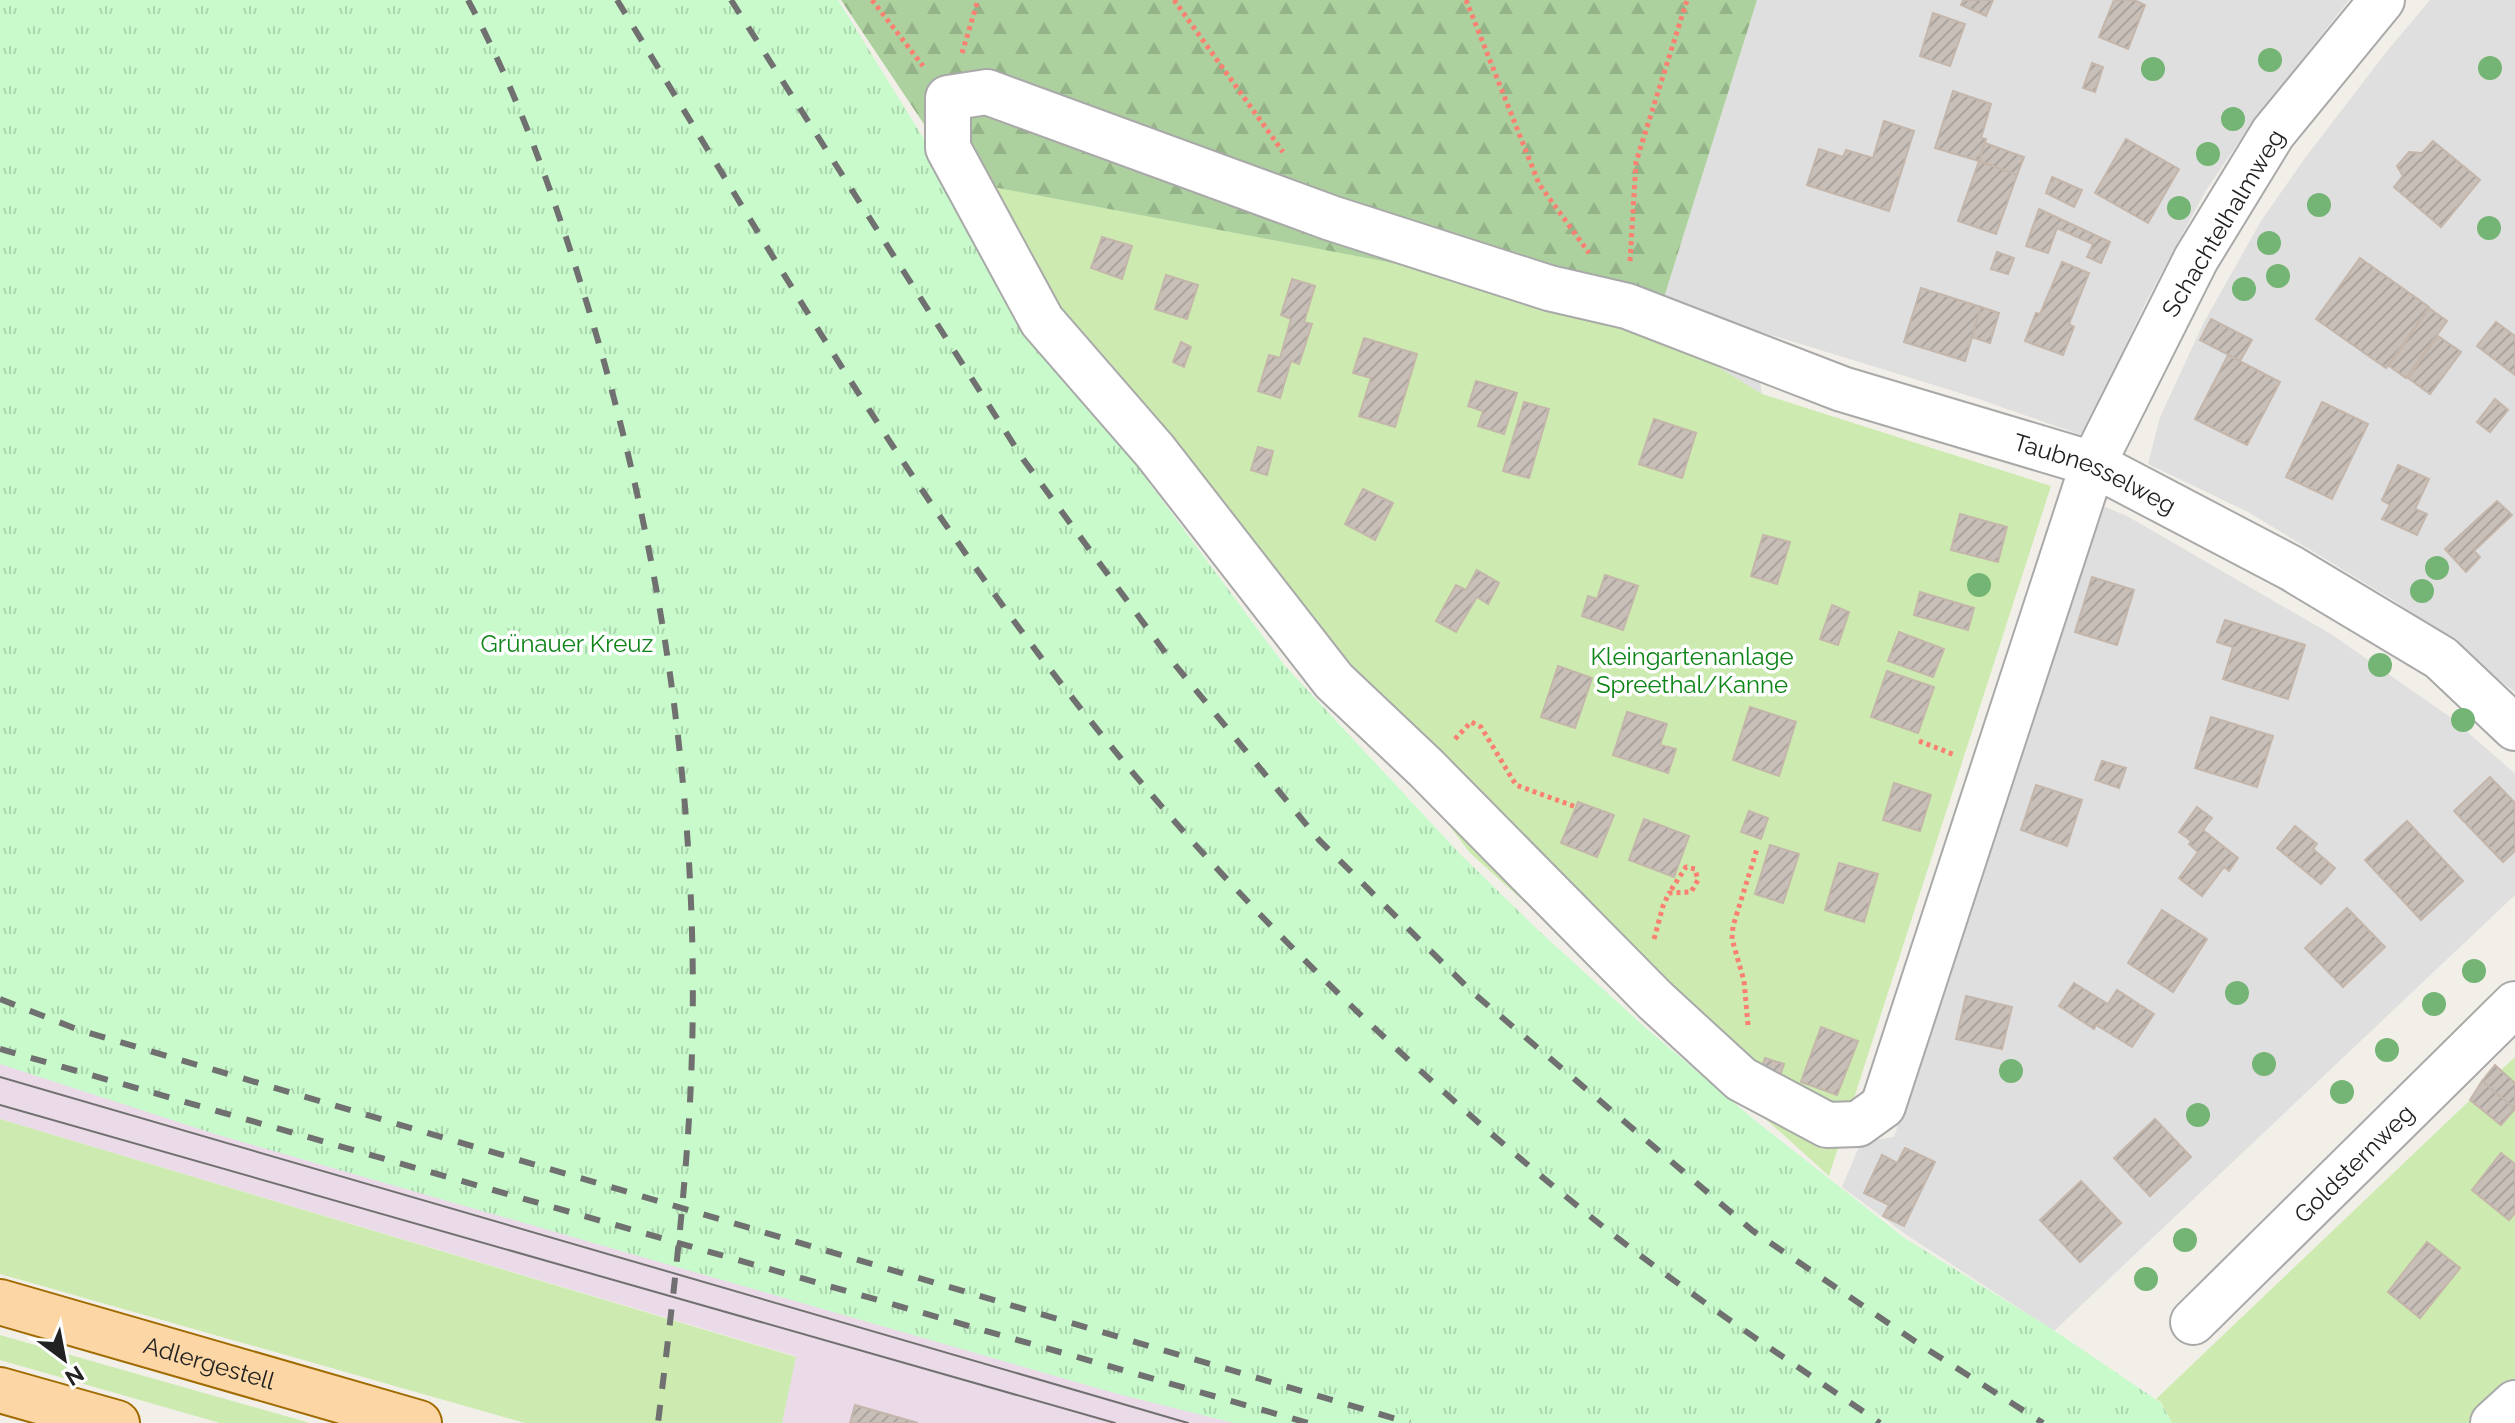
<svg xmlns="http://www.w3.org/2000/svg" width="2515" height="1423" font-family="Raleway,sans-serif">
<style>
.residential{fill:#e0dfdf}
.railway{fill:#ebdbe8}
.grass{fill:#cdebb0}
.forest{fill:url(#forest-firs)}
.park{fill:url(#park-tufts)}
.building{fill:url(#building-hatch);stroke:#c4b6ab;stroke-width:2}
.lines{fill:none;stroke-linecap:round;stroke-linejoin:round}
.minor-casing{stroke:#a9a9a9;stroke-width:48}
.major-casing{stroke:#a06b00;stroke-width:48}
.path{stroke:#fa8072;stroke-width:5;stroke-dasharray:4 4;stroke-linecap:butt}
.minor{stroke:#fff;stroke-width:44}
.major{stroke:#fcd6a4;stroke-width:44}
.tram{stroke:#707070;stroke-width:2}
.rail{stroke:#707070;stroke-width:6;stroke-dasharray:16 16;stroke-linecap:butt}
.tree{fill:#74b475}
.labels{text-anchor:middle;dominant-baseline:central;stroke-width:7;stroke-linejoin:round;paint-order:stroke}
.street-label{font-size:24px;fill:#222;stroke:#fff}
.park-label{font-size:24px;fill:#0c8416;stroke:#fff}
</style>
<defs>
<pattern id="forest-firs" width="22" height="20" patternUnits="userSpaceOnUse" patternTransform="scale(2)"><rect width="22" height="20" fill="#add19e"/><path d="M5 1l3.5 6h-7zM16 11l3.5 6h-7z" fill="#95b388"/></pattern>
<pattern id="park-tufts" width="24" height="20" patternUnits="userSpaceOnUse" patternTransform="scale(2)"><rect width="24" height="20" fill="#c8facc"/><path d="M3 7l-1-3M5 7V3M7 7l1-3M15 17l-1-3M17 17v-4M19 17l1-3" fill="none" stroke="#acd6af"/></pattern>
<pattern id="building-hatch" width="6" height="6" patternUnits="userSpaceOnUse" patternTransform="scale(2)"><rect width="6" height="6" fill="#c7bfb8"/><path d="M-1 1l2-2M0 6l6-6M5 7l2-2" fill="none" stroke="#aba49e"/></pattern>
</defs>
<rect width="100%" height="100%" fill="#f2efe9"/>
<g class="residential">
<polygon points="1757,0 2349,0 2249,127 2205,192 2147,300 2121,355 2087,437 1976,398 1755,330 1752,337 1762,394 1619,307 1662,304"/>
<polygon points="2430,0 2515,0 2515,692 2396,602 2248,512 2148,464 2160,417 2204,322 2261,221 2305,158 2387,51"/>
<polygon points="2100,505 2127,516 2331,634 2450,717 2511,770 2515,774 2515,895 2054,1331 1908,1236 1842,1187 1861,1142 1894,1137"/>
</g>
<polygon class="railway" points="0,967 1493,1423 782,1423 795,1356 0,1119"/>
<g class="grass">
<polygon points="960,180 1619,306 1762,394 2051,486 1829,1176 1470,853"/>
<polygon points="2515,1057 2515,1423 2172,1423 2161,1402 2156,1399 2470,1100 2495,1065 2501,1070"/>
<polygon points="0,1119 796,1357 782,1423 525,1423 0,1274"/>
<polygon points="0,1335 310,1423 220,1423 0,1360"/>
</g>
<polygon class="forest" points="841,0 1757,0 1662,304 1619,306 962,181"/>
<polygon class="park" points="0,0 838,0 1073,380 1285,666 1460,854 1539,931 1647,1029 1757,1122 1906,1239 2052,1329 2161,1403 2172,1423 1234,1423 1118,1394 215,1134 0,1064"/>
<g class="building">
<polygon points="1963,0 1993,0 1986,16 1961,5"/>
<polygon points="2114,0 2134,0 2145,5 2128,49 2099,37"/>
<polygon points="1933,13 1965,24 1950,66 1920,56"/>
<polygon points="2092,63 2103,67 2095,92 2083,88"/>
<polygon points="1953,91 1991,104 1981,138 1986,139 1979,161 1935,148"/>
<polygon points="1884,121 1914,131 1889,211 1807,185 1819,149 1843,157 1846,150 1873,158"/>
<polygon points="2126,139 2179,169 2148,223 2095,193"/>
<polygon points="2433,141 2480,180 2441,227 2394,187 2403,176 2397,166 2409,152 2422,153"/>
<polygon points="1985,143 2024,157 2017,175 1979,161"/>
<polygon points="1979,161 2017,175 1996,234 1958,221"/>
<polygon points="2052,177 2082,190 2074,207 2046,193"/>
<polygon points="2039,209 2110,242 2101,263 2087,257 2093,244 2057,228 2048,253 2026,246"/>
<polygon points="1102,237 1132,246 1122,279 1091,268"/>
<polygon points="1997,252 2014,258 2008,274 1991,269"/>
<polygon points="2360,258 2429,307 2386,368 2316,319"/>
<polygon points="2062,262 2089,273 2069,324 2074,327 2063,355 2025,341 2036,313 2040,314"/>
<polygon points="1166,275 1198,285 1187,319 1155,309"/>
<polygon points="1292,279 1315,286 1304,322 1312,324 1299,364 1291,361 1280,398 1258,391 1269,355 1280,358 1291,319 1281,315"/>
<polygon points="1921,288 1981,307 1965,361 1904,342"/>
<polygon points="1981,307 1999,313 1990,343 1972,337"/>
<polygon points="2429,308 2447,321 2406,378 2389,366"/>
<polygon points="2211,319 2252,340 2240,361 2200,340"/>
<polygon points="2496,322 2515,336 2515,375 2477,346"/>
<polygon points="2438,336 2461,352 2430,394 2408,378"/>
<polygon points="1364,338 1417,354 1395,427 1359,416 1371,378 1353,373"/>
<polygon points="1181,342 1191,347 1184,367 1173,362"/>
<polygon points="2228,355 2280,382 2247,445 2195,419"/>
<polygon points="1476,381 1517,393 1504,434 1478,426 1483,411 1468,406"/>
<polygon points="2495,399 2508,410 2490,432 2477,422"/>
<polygon points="1524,402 1549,409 1529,478 1503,471"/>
<polygon points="2322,402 2368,424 2332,499 2286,477"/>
<polygon points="1654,419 1696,433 1682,478 1639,464"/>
<polygon points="1258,447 1273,451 1267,475 1251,470"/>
<polygon points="2398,465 2429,479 2415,509 2427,514 2417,535 2382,519 2390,505 2382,500"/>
<polygon points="1363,489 1393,503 1375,540 1345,524"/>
<polygon points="2497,501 2512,515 2474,551 2480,557 2466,572 2445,549"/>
<polygon points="1960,514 2007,527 1998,562 1951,550"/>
<polygon points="1763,535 1790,542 1777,584 1751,576"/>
<polygon points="1477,570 1499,583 1488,604 1477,597 1456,632 1436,621 1456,585 1466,590"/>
<polygon points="1605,575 1638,586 1623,630 1582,616 1588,596 1597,599"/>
<polygon points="2092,577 2134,590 2117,645 2075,632"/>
<polygon points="1920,592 1974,608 1968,630 1914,615"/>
<polygon points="1832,605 1849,612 1838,645 1820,639"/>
<polygon points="2225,620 2305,645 2288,699 2223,679 2233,647 2217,642"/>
<polygon points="1899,632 1944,649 1933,677 1888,661"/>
<polygon points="1558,666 1592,678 1575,728 1541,717"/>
<polygon points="1887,671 1934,687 1918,733 1871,717"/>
<polygon points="1750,707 1796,722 1779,776 1733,760"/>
<polygon points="1627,712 1667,724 1660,745 1676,749 1668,773 1613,755"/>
<polygon points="2211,717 2273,736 2257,787 2195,768"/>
<polygon points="2102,761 2126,768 2119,788 2095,780"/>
<polygon points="2490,777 2515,803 2515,851 2503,862 2454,811"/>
<polygon points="1894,783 1931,795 1920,831 1883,820"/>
<polygon points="2036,785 2082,800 2067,846 2021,830"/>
<polygon points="1578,802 1614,815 1597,857 1561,843"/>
<polygon points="2197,807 2212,818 2203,830 2238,858 2229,871 2224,867 2202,896 2179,878 2198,852 2189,844 2191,841 2179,832"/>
<polygon points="1749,811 1768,818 1761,839 1741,832"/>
<polygon points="1644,819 1689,836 1674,877 1629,860"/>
<polygon points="2407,821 2463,881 2421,920 2365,860"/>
<polygon points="2295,826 2317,844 2313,849 2335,868 2321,884 2277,848"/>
<polygon points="1770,845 1799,854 1783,903 1755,894"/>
<polygon points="1839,863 1878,874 1864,922 1825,910"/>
<polygon points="2347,908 2385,947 2343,987 2305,948"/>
<polygon points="2162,910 2207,939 2173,992 2128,963"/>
<polygon points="2074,983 2108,1004 2117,990 2154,1014 2132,1047 2096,1025 2094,1029 2059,1006"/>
<polygon points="1966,996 2012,1007 2002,1049 1956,1039"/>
<polygon points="1821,1027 1858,1041 1837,1095 1801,1082"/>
<polygon points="1765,1058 1784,1064 1780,1076 1761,1070"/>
<polygon points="2495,1065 2515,1083 2515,1109 2482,1081"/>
<polygon points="2482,1081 2515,1109 2501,1125 2470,1100"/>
<polygon points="2155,1119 2191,1157 2150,1196 2114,1158"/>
<polygon points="1905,1148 1935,1162 1904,1226 1883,1216 1889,1205 1864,1193 1882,1155 1897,1163"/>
<polygon points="2501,1153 2515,1164 2515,1213 2509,1220 2472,1190"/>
<polygon points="2081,1181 2121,1223 2080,1262 2040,1220"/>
<polygon points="2427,1242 2460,1268 2420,1318 2388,1292"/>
<polygon points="855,1405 918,1423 850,1423"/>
</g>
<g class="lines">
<defs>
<g id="minor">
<path id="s1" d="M2382,0L2273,133L2196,259L2093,464L1883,1106L1858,1124L1827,1125L1741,1079L1655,1000L1426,768L1334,681L1155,451L1042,321L948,148V98L987,92L1331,218L1549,288L1627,306L1842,389L2093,464L2291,568L2441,658L2515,728"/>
<path id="s2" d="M2193,1322L2515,1004"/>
<polyline points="2493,1423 2515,1403"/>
</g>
<g id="major">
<path id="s3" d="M0,1302L419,1423"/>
<polyline points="0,1390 117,1423"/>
</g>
</defs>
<use href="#minor" class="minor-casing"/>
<use href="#major" class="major-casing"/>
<g class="path">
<polyline points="872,0 923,66"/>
<polyline points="1174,0 1283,152"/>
<polyline points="1466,0 1539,184 1589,253"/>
<polyline points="962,53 978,0"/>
<polyline points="1630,261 1636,162 1687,0"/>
<polyline points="1455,739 1471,722 1481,727 1516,785 1576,807"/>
<polyline points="1919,741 1955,755"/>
<polyline points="1654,939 1663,906 1669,893 1691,892 1698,880 1695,869 1686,867 1669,893"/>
<polyline points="1748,1025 1744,981 1732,939 1733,926 1757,849"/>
</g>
<use href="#minor" class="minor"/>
<use href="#major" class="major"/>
<g class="tram">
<polyline points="0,1077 1188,1423"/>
<polyline points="0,1105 1115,1423"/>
</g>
<g class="rail">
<path d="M468,0C520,97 556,202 588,307C666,563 704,834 690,1102C684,1210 671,1316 658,1423"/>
<path d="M617,0C766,244 910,495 1089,719C1237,905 1411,1072 1596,1221C1687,1294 1784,1357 1880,1423"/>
<polyline points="731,0 1023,459 1167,655 1319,840 1471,991 1753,1231 1919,1344 2043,1423"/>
<polyline points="0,999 79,1030 1410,1423"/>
<polyline points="0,1049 1308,1423"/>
</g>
</g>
<g class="tree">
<circle cx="2270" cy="60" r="12"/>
<circle cx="2490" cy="68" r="12"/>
<circle cx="2153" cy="69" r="12"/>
<circle cx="2233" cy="119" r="12"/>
<circle cx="2208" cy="154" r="12"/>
<circle cx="2319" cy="205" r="12"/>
<circle cx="2179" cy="208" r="12"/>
<circle cx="2489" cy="228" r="12"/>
<circle cx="2269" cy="243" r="12"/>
<circle cx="2278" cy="276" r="12"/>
<circle cx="2244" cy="289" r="12"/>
<circle cx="2437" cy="568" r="12"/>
<circle cx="1979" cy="585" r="12"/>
<circle cx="2422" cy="591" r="12"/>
<circle cx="2380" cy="665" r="12"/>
<circle cx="2463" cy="720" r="12"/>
<circle cx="2474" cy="971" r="12"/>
<circle cx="2237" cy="993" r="12"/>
<circle cx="2434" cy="1004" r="12"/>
<circle cx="2387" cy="1050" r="12"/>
<circle cx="2264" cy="1064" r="12"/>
<circle cx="2011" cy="1071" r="12"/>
<circle cx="2342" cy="1092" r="12"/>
<circle cx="2198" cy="1115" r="12"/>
<circle cx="2185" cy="1240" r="12"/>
<circle cx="2146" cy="1279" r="12"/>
</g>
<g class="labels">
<g class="street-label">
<text transform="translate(2223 223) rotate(-59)">Schachtelhalmweg</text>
<text stroke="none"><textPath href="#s1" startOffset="3876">Taubnesselweg</textPath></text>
<text stroke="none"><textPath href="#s2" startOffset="226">Goldsternweg</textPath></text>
<text stroke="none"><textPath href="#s3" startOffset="218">Adlergestell</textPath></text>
</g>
<g class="park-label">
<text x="567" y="643">Grünauer Kreuz</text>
<text x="1692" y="656">Kleingartenanlage<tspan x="1692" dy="28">Spreethal/Kanne</tspan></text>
</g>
</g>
<g transform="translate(64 1359) rotate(148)" stroke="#ffffff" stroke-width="6" paint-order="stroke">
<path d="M0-6L14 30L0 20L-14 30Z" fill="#222222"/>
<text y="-12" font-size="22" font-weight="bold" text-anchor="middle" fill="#222222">N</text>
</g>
</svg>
